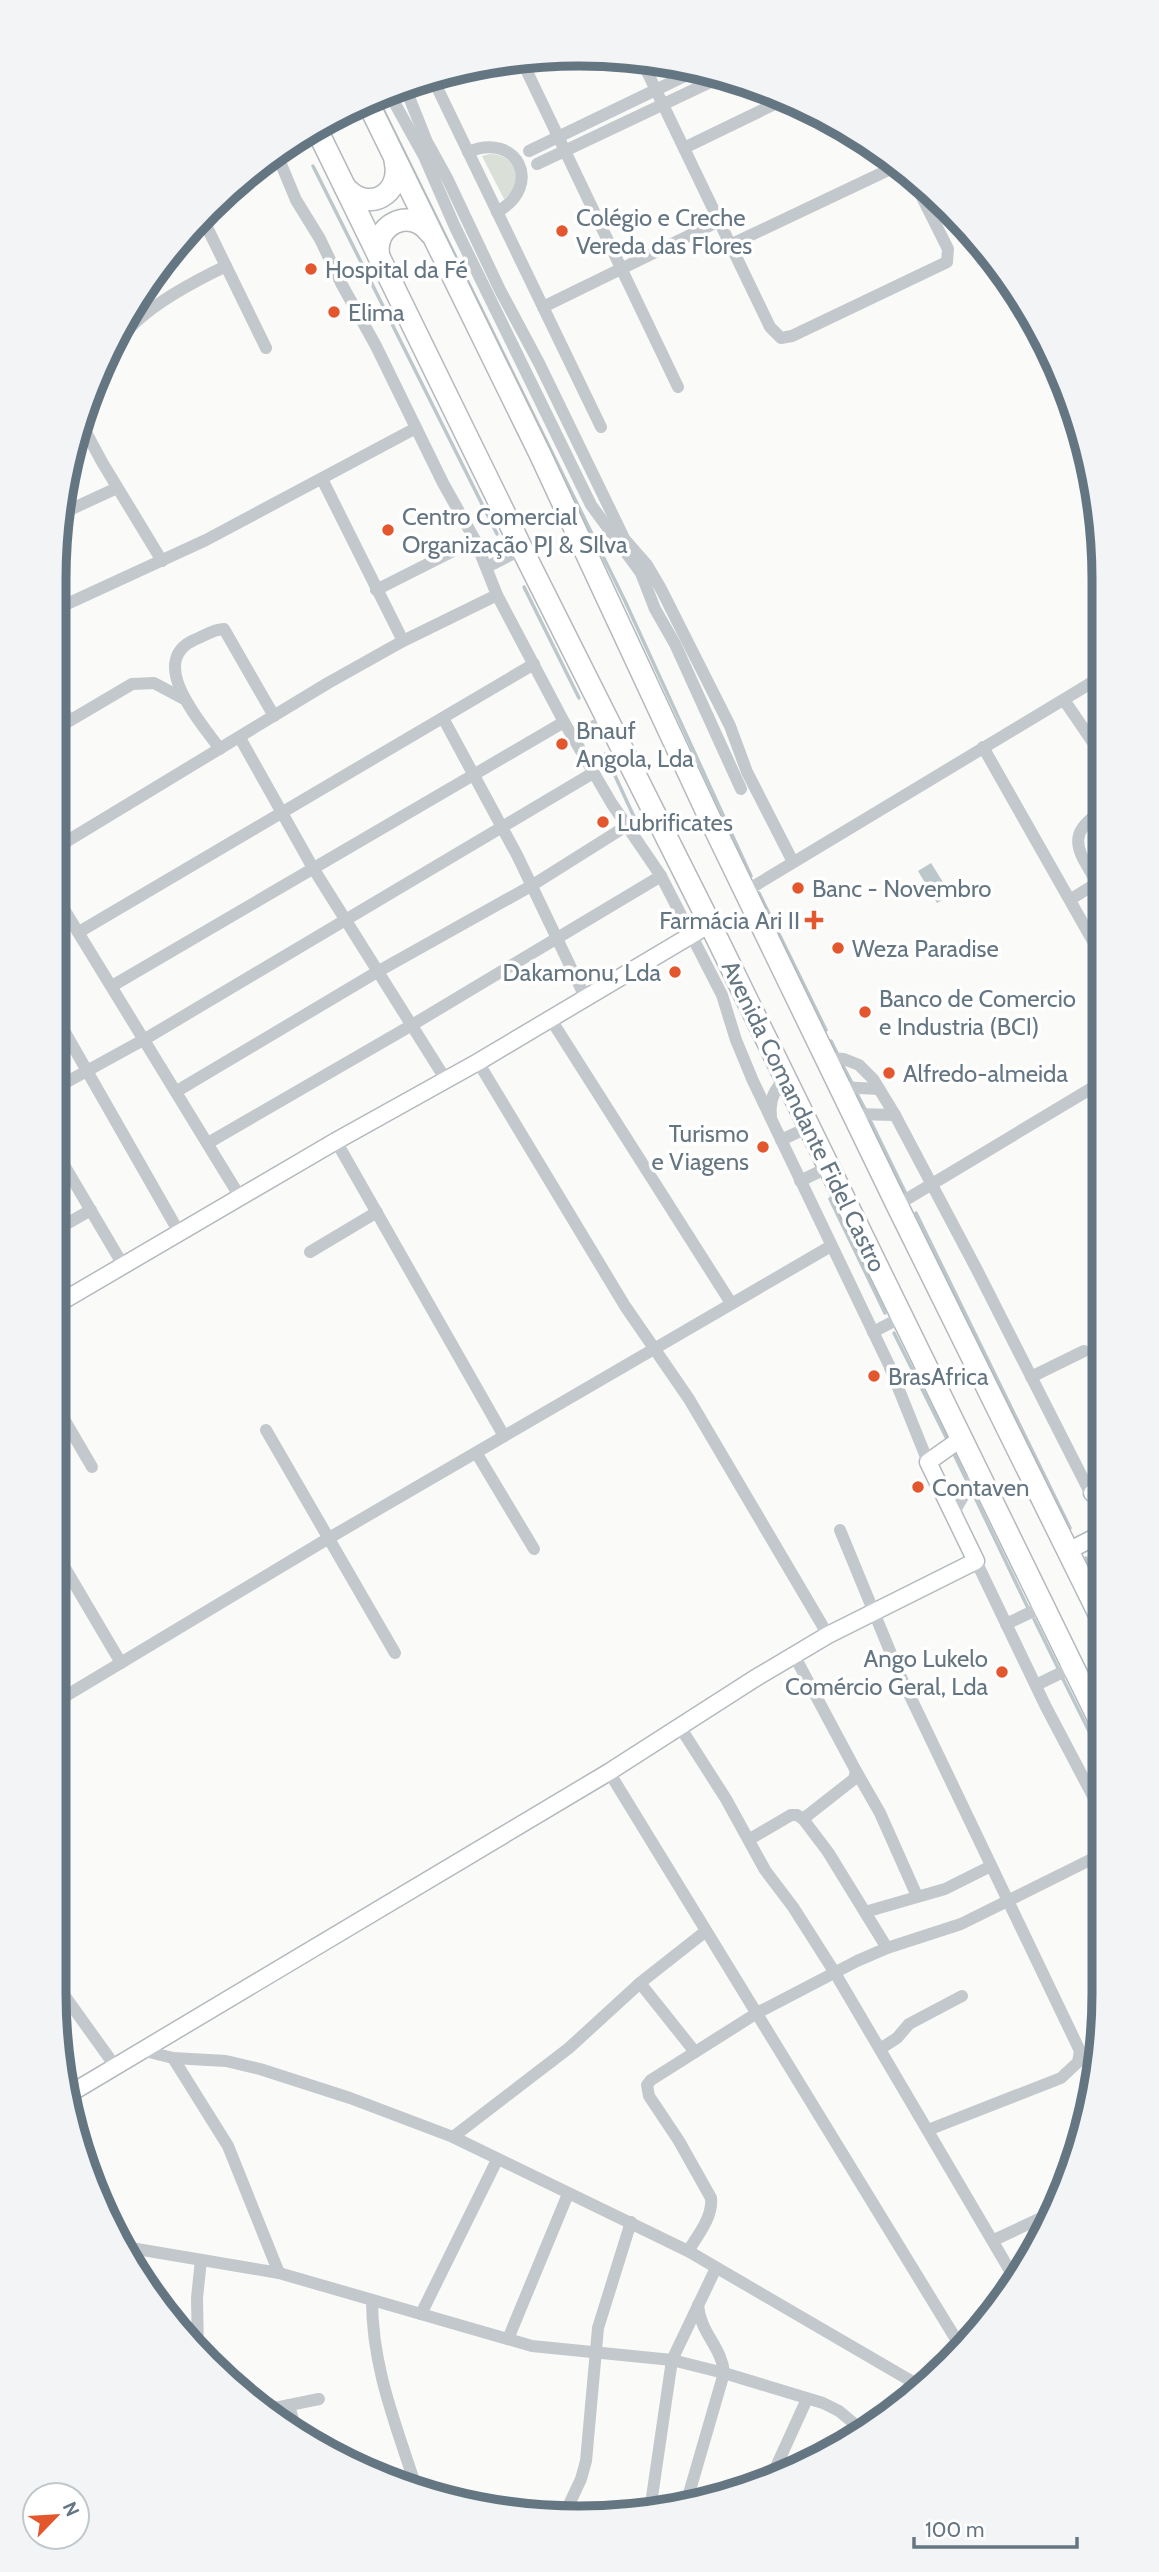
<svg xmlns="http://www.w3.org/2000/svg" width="1159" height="2572" font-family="Cabin,sans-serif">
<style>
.green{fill:#dadfd7}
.water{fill:#bbc7cb}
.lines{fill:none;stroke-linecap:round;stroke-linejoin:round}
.stream{stroke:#bbc7cb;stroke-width:3.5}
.secondary-casing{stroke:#b3babf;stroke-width:19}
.highway-casing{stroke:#b4b9bd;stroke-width:24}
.street{stroke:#c3c8cc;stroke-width:12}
.secondary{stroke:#fff;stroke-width:16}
.highway{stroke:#fff;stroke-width:21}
.poi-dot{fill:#e4572e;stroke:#fff;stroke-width:2.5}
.labels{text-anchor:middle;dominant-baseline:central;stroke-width:7;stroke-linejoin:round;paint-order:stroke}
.poi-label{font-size:24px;fill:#657683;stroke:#fff;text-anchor:start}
.street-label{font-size:24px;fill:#657683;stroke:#fff}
.rim{fill:none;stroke:#657683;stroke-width:9}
</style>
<rect width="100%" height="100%" fill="#fafaf8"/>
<path class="green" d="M490,154C517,154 526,184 504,199L482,156Z"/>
<polygon class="water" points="931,863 951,895 937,903 918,871"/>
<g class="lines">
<g class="stream">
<polyline points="377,97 625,601 751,876"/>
<polyline points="313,166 497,534"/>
<polyline points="524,587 579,698"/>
<polyline points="605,754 635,819"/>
<polyline points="759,893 826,1030"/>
<polyline points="831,1041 838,1055"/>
<polyline points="841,1062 852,1083"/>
<polyline points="855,1090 866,1111"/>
<polyline points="869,1118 907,1196"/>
<polyline points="830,1199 885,1313"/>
<polyline points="916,1213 1070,1528"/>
<polyline points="894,1333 947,1439"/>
<polyline points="953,1452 966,1479"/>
<polyline points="973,1493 1028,1608"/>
<polyline points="1086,1558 1104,1594"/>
<polyline points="1034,1619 1059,1670"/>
<polyline points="1062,1677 1104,1761"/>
</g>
<defs>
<g id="secondary">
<polyline points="54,1306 336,1141 478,1062 710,924"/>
<polyline points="1092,1493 1103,1486"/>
<polyline points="1068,1551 1103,1533"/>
<polyline points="71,2093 609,1772 754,1679 828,1635 976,1561 928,1462 962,1438"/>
</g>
<g id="highway">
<polyline points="367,101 540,454 711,821 897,1205 1104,1624"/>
<polyline points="316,128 522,549 710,924 1104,1730"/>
<path d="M345,187C368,214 403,194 395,161"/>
<path d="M379,257C372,225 410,206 430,233"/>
</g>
</defs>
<use href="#secondary" class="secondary-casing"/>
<use href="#highway" class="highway-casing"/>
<g class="street">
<polyline points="521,59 678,387"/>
<polyline points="641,59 770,327 781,338 792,336 947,262 948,249 911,175"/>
<polyline points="432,77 601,427"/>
<polyline points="405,87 427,142 448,180 500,290 539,363 623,536"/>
<polyline points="389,93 424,156 455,227 591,505 641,573 655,609 675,644 741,789"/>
<polyline points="684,148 783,100"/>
<polyline points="529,151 697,70"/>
<polyline points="276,152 296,200 320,239 341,283 376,346 443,483 475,540 497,595 564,722 612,804 661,876 722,995 736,1040 753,1081 889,1365 928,1462"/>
<path d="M468,152C518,131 544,186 497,212"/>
<polyline points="537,164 723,76"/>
<polyline points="202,217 266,348"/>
<polyline points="730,245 901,164"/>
<polyline points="138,298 146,313"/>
<polyline points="543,307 719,221"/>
<path d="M108,353C118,342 127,329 138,320C160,300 199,279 226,266"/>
<polyline points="80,421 102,462 162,561"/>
<polyline points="322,479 403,641"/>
<polyline points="65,512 117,488"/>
<polyline points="619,533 647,565 660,587 730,726 747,772 793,862"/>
<polyline points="487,567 522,549"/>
<polyline points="376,590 475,540"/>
<polyline points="54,610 206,540 416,428"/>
<polyline points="54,696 69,720"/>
<polyline points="1064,700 1101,754"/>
<polyline points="443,718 517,855 585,997"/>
<polyline points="54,730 132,684 154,683 184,699"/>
<polyline points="572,737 608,719"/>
<polyline points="240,738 313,868 446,1080"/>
<polyline points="983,747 1102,957"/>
<path d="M220,749C202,724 146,662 194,640C204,636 214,629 224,629L274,716"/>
<path d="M1101,810C1081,827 1070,836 1085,862C1090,870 1094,880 1101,886"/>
<polyline points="54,849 328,683 403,641 497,595"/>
<polyline points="746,891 1101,677"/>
<polyline points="54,893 240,1197"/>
<polyline points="1071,899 1097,883"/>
<polyline points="79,932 534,664"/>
<polyline points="112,986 564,722"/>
<polyline points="54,1013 180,1234"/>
<polyline points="550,1018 731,1303"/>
<polyline points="826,1058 844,1059 859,1065 873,1079 895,1115 976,1268 1103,1518"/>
<polyline points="478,1062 625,1306 689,1399 828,1635"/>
<polyline points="840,1087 879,1089"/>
<polyline points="54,1089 145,1039 593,773"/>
<polyline points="177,1091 377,972 531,886 628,825"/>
<polyline points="854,1114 895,1115"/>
<path d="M771,1115C769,1100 775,1088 786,1079"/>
<polyline points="781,1140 809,1127"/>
<polyline points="336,1141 504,1436"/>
<polyline points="208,1143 412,1025 661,876"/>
<polyline points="54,1148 123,1265"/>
<polyline points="800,1181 829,1167"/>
<polyline points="897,1205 1102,1082"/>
<polyline points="54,1231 91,1210"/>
<polyline points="310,1252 377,1212"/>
<polyline points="873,1332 902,1317"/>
<polyline points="1031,1377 1084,1351"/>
<polyline points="54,1402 92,1467"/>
<polyline points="266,1430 395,1653"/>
<polyline points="477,1454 534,1549"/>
<polyline points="953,1514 978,1470"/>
<polyline points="840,1530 899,1673 1080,2051 1078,2062 1061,2078 928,2130"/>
<polyline points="55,1551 121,1663"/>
<polyline points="976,1561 1046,1707 1104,1817"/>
<polyline points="1006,1624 1044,1606"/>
<polyline points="794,1655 856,1771"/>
<polyline points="1036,1685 1073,1667"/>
<polyline points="54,1703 329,1538 831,1246"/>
<polyline points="680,1727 726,1799 765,1870 793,1907 835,1973 1016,2281"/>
<polyline points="609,1772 962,2349"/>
<polyline points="750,1839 791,1815 797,1815 803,1819"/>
<polyline points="865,1912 945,1889 991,1866"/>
<polyline points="887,1948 828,1852 803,1819 854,1779 856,1771 880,1813 917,1896"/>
<polyline points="54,1981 115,2066"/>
<polyline points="640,1983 695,2052"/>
<polyline points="880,2049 897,2038 909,2024 962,1996"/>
<polyline points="141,2050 173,2058 226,2061 260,2069 350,2098 453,2137 688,2251 918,2385"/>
<polyline points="173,2058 228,2146 279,2273"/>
<polyline points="453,2137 569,2048 640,1983 706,1931"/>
<polyline points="994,2240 1054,2212"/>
<polyline points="119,2243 131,2248 279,2273 532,2346 672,2360 724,2373 823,2403 839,2411 863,2431"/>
<polyline points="131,2248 134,2268"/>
<path d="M688,2251C698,2235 713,2217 711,2198L679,2141L649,2096L647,2085L651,2080L757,2013L857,1961L887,1948L961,1924L1104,1853"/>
<path d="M372,2300C372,2366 395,2422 415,2484"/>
<polyline points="421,2314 497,2160"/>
<polyline points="508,2339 568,2194"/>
<polyline points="198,2350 197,2298 201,2260"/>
<polyline points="289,2405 296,2431"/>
<polyline points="270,2409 319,2399"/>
<polyline points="770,2480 807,2399"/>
<path d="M686,2504L724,2373C722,2347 700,2333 698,2305"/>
<polyline points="566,2511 581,2479 586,2461 598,2328 631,2222"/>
<polyline points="647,2513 652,2497 672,2360 716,2268"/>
</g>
<use href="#secondary" class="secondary"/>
<use href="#highway" class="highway"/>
</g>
<g class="poi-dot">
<circle cx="562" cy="231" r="7"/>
<circle cx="311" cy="269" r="7"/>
<circle cx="334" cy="312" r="7"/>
<circle cx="388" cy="530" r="7"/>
<circle cx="562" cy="744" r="7"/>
<circle cx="603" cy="822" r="7"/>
<circle cx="798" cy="888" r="7"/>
<path d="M810.5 909.5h7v7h7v7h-7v7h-7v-7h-7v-7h7z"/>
<circle cx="838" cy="948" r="7"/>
<circle cx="675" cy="972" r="7"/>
<circle cx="865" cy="1012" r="7"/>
<circle cx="889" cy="1073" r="7"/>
<circle cx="763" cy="1147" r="7"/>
<circle cx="874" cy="1376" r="7"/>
<circle cx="918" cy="1487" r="7"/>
<circle cx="1002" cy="1672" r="7"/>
</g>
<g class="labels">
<g class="poi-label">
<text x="576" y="217">Colégio e Creche<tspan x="576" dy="28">Vereda das Flores</tspan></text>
<text x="325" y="269">Hospital da Fé</text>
<text x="348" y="312">Elima</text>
<text x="402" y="516">Centro Comercial<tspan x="402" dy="28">Organização PJ &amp; SIlva</tspan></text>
<text x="576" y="730">Bnauf<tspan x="576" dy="28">Angola, Lda</tspan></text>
<text x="617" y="822">Lubrificates</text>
<text x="812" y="888">Banc - Novembro</text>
<text x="800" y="920" text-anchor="end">Farmácia Ari II</text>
<text x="852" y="948">Weza Paradise</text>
<text x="661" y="972" text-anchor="end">Dakamonu, Lda</text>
<text x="879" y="998">Banco de Comercio<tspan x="879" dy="28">e Industria (BCI)</tspan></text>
<text x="903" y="1073">Alfredo-almeida</text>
<text x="749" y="1133" text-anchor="end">Turismo<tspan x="749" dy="28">e Viagens</tspan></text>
<text x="888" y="1376">BrasAfrica</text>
<text x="932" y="1487">Contaven</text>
<text x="988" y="1658" text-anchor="end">Ango Lukelo<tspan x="988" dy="28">Comércio Geral, Lda</tspan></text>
</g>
<g class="street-label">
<text transform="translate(804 1116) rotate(64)">Avenida Comandante Fidel Castro</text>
</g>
</g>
<path d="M0 0H1159V2572H0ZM579 66H579A513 513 0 0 1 1092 579V1993A513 513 0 0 1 579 2506H579A513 513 0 0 1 66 1993V579A513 513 0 0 1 579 66Z" fill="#f3f4f5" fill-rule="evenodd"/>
<path class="rim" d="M579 66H579A513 513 0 0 1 1092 579V1993A513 513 0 0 1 579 2506H579A513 513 0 0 1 66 1993V579A513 513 0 0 1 579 66Z"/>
<g transform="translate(56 2516) rotate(65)"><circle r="33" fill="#ffffff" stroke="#c1c8cd" stroke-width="2"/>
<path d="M0-5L12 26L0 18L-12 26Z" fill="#e4572e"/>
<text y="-10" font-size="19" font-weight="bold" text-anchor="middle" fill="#657683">N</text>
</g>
<path d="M914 2537v10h163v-10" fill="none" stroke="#657683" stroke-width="3.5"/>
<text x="925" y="2537" font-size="21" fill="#657683" stroke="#ffffff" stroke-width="5" paint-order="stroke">100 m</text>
</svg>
